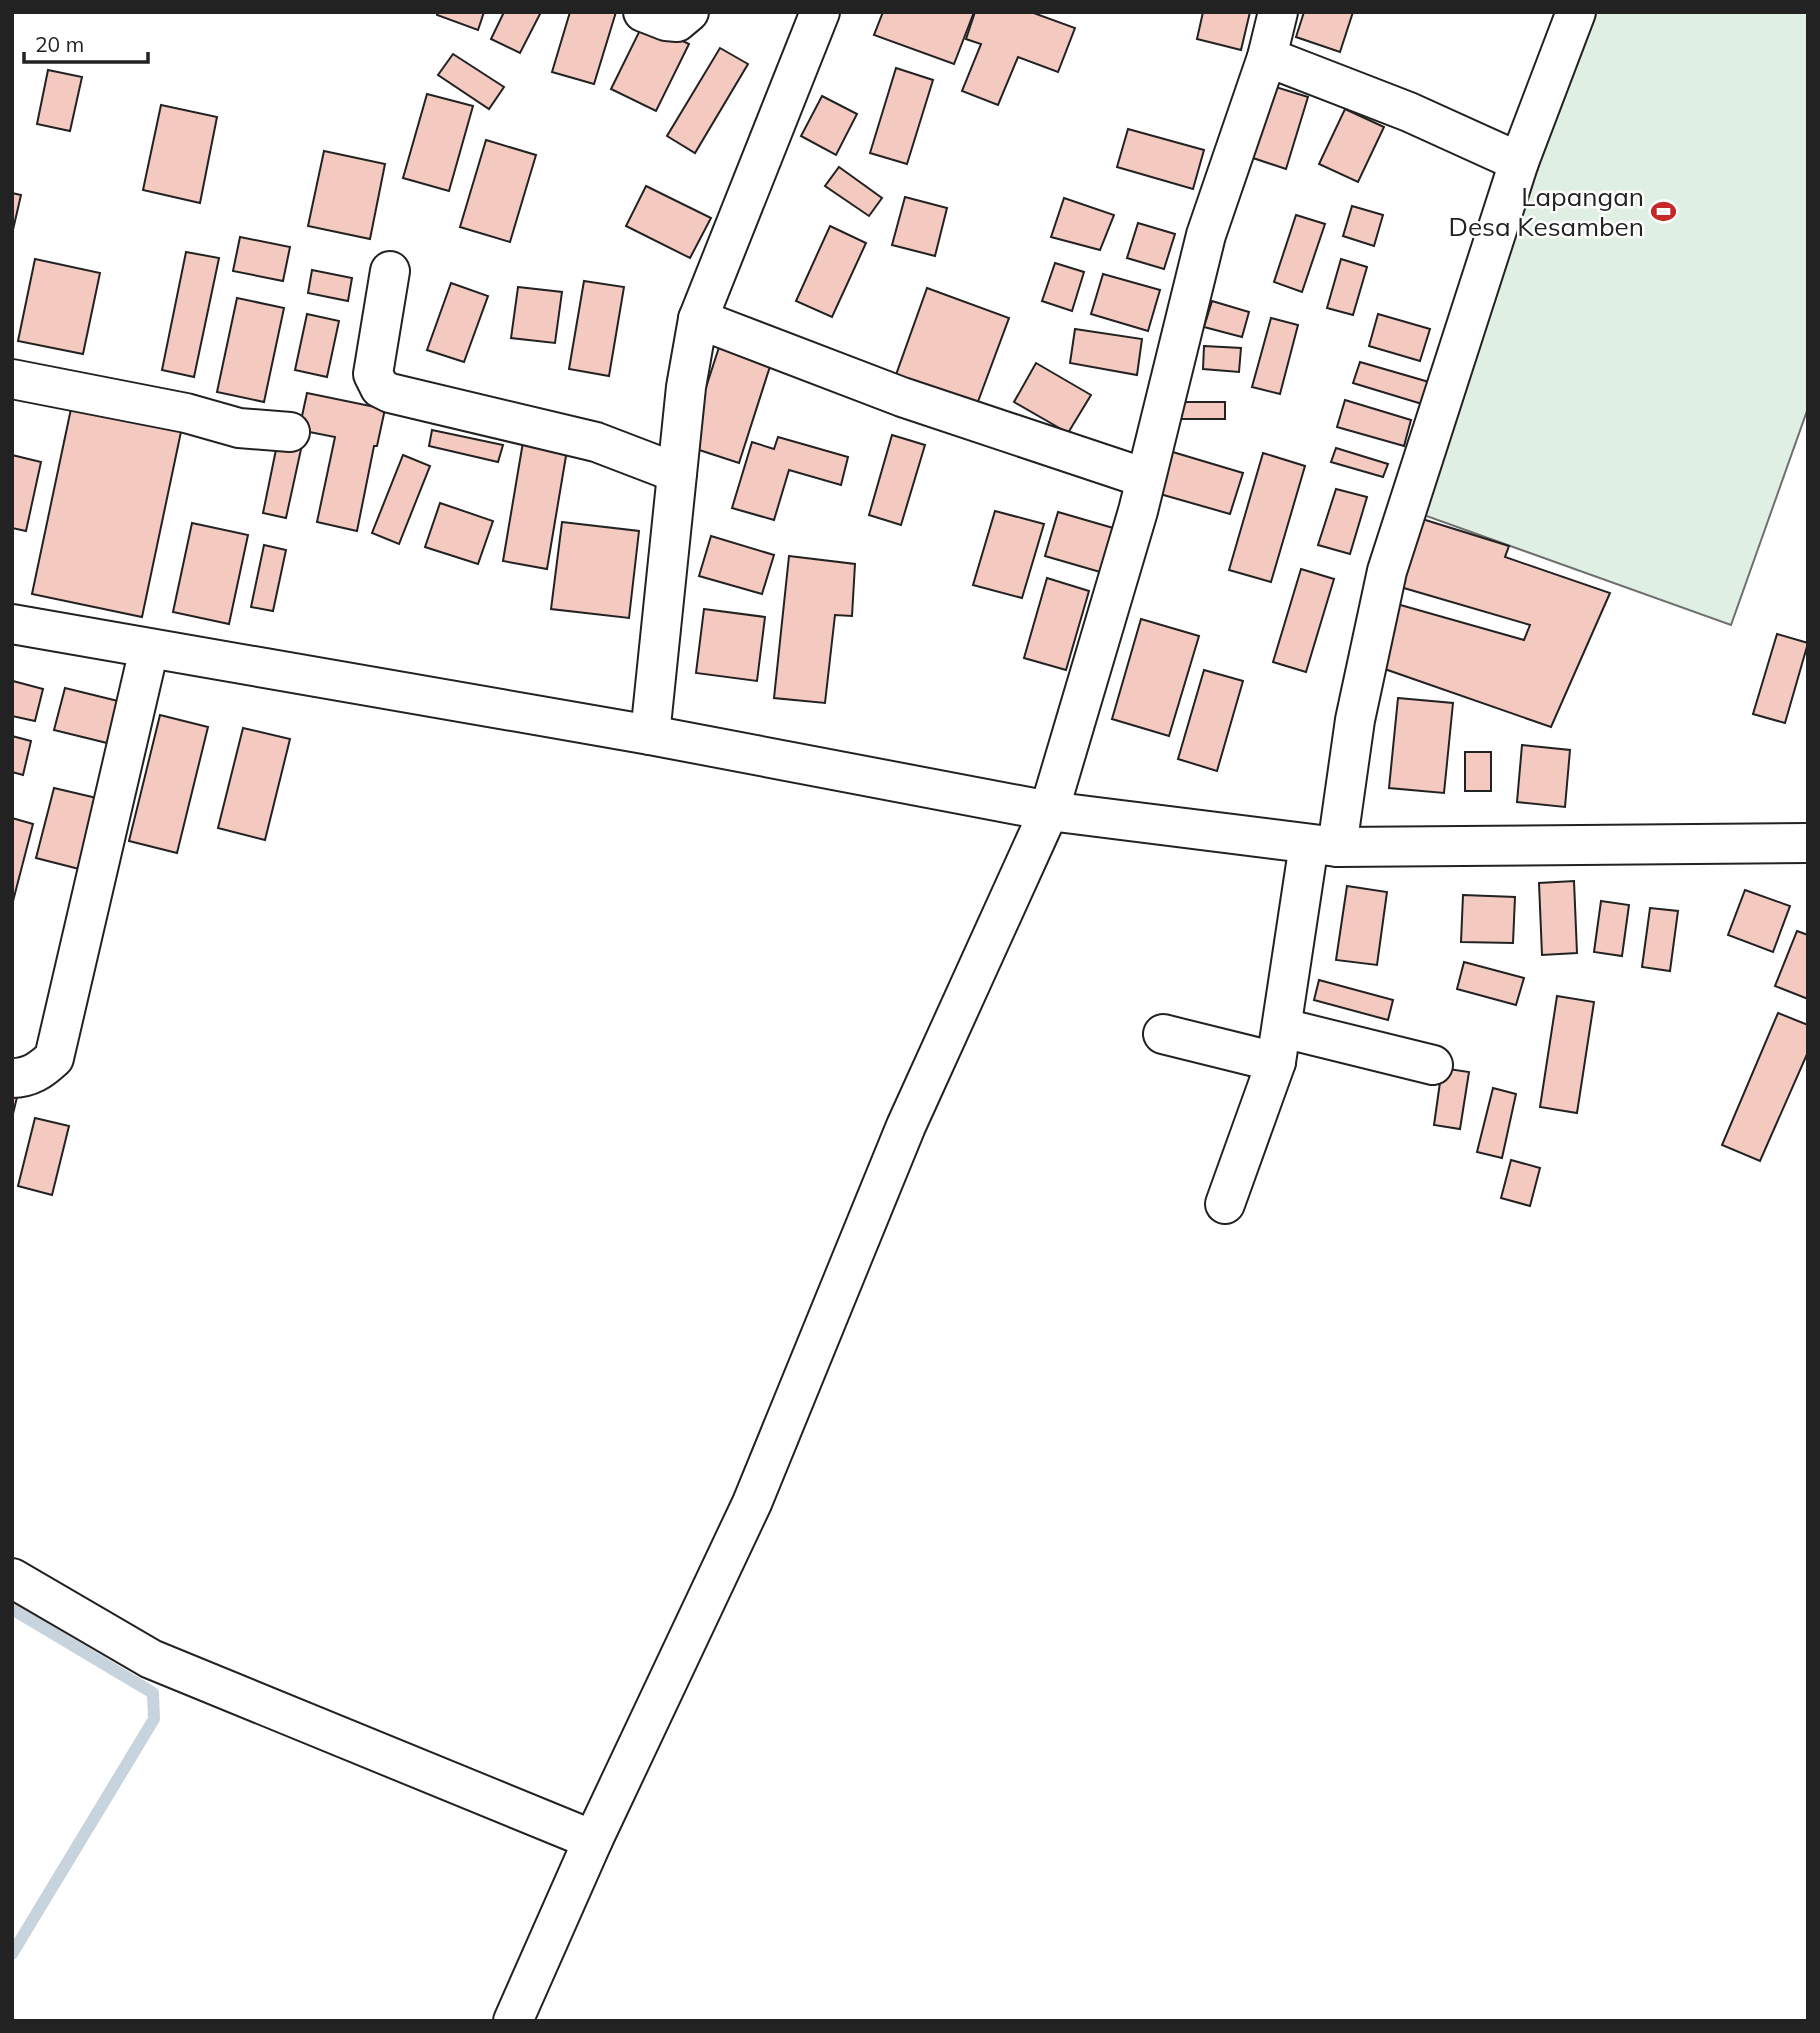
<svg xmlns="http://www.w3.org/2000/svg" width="1820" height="2033" font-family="Mulish,sans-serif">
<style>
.green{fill:#e0efe3;stroke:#6f6f6f;stroke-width:2}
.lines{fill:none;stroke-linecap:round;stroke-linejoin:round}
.stream{stroke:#c7d3dd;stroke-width:12}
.building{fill:#f3c9c0;stroke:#222;stroke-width:2}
.minor-casing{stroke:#222;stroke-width:42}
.minor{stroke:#fff;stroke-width:38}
.labels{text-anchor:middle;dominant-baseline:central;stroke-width:5;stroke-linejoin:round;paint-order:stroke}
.poi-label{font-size:26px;fill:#222;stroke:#fff;text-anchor:end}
</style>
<rect width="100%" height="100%" fill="#fff"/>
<polygon class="green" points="1588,12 1808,12 1808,408 1731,625 1418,513"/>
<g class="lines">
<polyline class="stream" points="12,1609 153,1693 154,1719 12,1954"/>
</g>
<g class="building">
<polygon points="438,12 484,12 478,30 437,15"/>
<polygon points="504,12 541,12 520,53 491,39"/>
<polygon points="570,12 616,12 594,84 552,72"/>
<polygon points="883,12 974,12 954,64 874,35"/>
<polygon points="975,12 1031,12 1075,28 1058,72 1018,57 998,105 962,91 981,44 966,39"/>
<polygon points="1203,12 1250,12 1241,50 1197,39"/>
<polygon points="1304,12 1353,12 1340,52 1296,37"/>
<polygon points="644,22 689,44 656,111 611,89"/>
<polygon points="720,48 748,64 695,153 667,136"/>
<polygon points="453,54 504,87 489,109 438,75"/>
<polygon points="896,68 933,80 907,164 870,153"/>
<polygon points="48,70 82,77 70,131 37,124"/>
<polygon points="1269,85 1308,97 1286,169 1247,156"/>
<polygon points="427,94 473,106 449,191 403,178"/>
<polygon points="822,96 857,114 836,155 801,136"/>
<polygon points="161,105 217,117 200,203 143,190"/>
<polygon points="1345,109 1384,127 1358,182 1319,164"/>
<polygon points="1128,129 1204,150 1193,189 1117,167"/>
<polygon points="486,140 536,155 510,242 460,227"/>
<polygon points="324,151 385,164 370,239 308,226"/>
<polygon points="839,167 882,198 869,216 825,186"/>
<polygon points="646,186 711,218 690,258 626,226"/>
<polygon points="12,193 21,195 12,234"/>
<polygon points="905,197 947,208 935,256 892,245"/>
<polygon points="1064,198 1114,215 1100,250 1051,237"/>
<polygon points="1352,206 1383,215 1374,246 1343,236"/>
<polygon points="1296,215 1325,224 1302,292 1274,282"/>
<polygon points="1138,223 1175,234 1164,269 1127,258"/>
<polygon points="830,226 866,243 832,317 796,301"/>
<polygon points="240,237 290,247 283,281 233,271"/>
<polygon points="186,252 219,258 194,377 162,370"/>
<polygon points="35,259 100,273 83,354 18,341"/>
<polygon points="1341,259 1367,267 1353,315 1327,308"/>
<polygon points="1055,263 1084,272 1072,311 1042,301"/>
<polygon points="312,270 352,278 348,301 308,293"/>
<polygon points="1103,274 1160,290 1148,331 1091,314"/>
<polygon points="584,281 624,287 609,376 569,369"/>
<polygon points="451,283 488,296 464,362 427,350"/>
<polygon points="518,287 562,292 555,343 511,338"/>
<polygon points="927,288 1009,318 973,415 892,386"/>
<polygon points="237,298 284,308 264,402 217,392"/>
<polygon points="1212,301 1249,312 1242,337 1204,327"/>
<polygon points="307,314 339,321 327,377 295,370"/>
<polygon points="1378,314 1430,329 1420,361 1369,346"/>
<polygon points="1271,318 1298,325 1280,394 1252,387"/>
<polygon points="1075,329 1142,339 1137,375 1070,363"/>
<polygon points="722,338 774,354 739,463 687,446"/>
<polygon points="1204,346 1241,348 1239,372 1203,369"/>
<polygon points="1360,362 1429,382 1422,404 1353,383"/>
<polygon points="1036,363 1091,395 1068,433 1014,402"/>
<polygon points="307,393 385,409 377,446 374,446 357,531 317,522 335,437 299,430"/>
<polygon points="1345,400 1411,420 1404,446 1337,427"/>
<rect x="1180" y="402" width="45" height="17"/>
<polygon points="72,404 182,427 142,617 32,594"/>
<polygon points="432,430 503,445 498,462 429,446"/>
<polygon points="279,435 303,440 286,518 263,513"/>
<polygon points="892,435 925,445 901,525 869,515"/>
<polygon points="778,437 848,457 841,485 789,470 774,520 732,508 752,442 774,449"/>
<polygon points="523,442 567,450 547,569 503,561"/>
<polygon points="1336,448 1388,464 1383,477 1331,462"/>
<polygon points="1166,450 1243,473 1230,514 1153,492"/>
<polygon points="1263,453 1305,466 1271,582 1229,570"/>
<polygon points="12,455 41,462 26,531 12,528"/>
<polygon points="403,455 430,466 399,544 372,533"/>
<polygon points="1336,489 1367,497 1350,554 1318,545"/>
<polygon points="440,503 493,521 478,564 425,547"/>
<polygon points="995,511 1044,524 1022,598 973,585"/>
<polygon points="1058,512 1127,532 1114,576 1045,556"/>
<polygon points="1419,518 1509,546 1505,557 1610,593 1551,727 1379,667 1397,604 1524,640 1530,625 1397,586"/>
<polygon points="562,522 639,531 629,618 551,609"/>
<polygon points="192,523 248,535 229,624 173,612"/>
<polygon points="711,536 774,555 762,594 699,576"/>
<polygon points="264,545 286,550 273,611 251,607"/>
<polygon points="789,556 855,564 852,616 835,615 825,703 774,698"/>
<polygon points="1301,569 1334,579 1306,672 1273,662"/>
<polygon points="1047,578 1089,591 1066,670 1024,658"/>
<polygon points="704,609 765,617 757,681 696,673"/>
<polygon points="1141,619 1199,636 1169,736 1112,719"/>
<polygon points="1777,634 1808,643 1785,723 1753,714"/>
<polygon points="1204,670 1243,681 1217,771 1178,759"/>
<polygon points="13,681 43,689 35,721 12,716"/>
<polygon points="65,688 118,701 107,743 54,730"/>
<polygon points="1398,698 1453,703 1444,793 1389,788"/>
<polygon points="160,715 208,727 177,853 129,841"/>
<polygon points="243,728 290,739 265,840 218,828"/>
<polygon points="12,736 31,741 23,775 12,772"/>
<polygon points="1522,745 1570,750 1565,807 1517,802"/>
<rect x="1465" y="752" width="26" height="39"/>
<polygon points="54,788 101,799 83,870 36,858"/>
<polygon points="12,818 33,824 12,905"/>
<polygon points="1574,881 1577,953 1542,955 1539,883"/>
<polygon points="1347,886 1387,892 1377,965 1336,960"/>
<polygon points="1745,890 1790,906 1773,952 1728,935"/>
<polygon points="1463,895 1515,897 1513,943 1461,942"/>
<polygon points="1601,901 1629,905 1622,956 1594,952"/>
<polygon points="1650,908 1678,911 1670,971 1642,967"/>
<polygon points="1797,931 1808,935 1808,999 1775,986"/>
<polygon points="1464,962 1524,978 1516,1005 1457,989"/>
<polygon points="1319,980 1393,1000 1388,1020 1314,1000"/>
<polygon points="1557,996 1594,1002 1577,1113 1540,1107"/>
<polygon points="1778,1013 1808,1025 1808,1052 1760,1161 1722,1145"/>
<polygon points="1442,1068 1469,1072 1460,1129 1434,1125"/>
<polygon points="1493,1088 1516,1094 1502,1158 1477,1152"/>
<polygon points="12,1091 18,1093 12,1118"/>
<polygon points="35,1118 69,1126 52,1195 18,1186"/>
<polygon points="1511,1160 1540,1168 1530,1206 1501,1198"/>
</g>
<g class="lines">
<defs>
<g id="minor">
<polyline points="643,12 666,21 677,22 689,12"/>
<polyline points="1267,57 1409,112 1519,162"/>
<polyline points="390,271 373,374 380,388 390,393 596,442 677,473"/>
<polyline points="698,319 902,397 1145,478"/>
<polyline points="12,379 186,413 239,428 290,432"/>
<polyline points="12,624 650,735 1049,811 1337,847 1808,843"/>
<polyline points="650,735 686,387 698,319 820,12"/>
<polyline points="1337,847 1355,720 1387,571 1519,162 1576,12"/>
<polyline points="1283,1028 1433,1065"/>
<polyline points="1163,1034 1276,1062"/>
<path d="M12,1078C30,1078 41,1070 54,1058L149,649"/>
<polyline points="1225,1204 1276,1062 1309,844"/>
<polyline points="12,1578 151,1659 593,1840"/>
<polyline points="513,2021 593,1840 752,1503 906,1126 1049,811 1138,511 1206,235 1267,57 1278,12"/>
</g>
</defs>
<use href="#minor" class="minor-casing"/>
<use href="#minor" class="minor"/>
</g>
<defs>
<symbol id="stadium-bare" viewBox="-9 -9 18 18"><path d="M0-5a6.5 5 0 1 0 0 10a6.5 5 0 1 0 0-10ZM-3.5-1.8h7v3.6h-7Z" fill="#c62828" stroke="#fff" stroke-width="2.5" paint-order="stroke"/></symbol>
</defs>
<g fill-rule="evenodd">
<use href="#stadium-bare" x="1646" y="194" width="35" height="35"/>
</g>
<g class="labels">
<g class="poi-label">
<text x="1644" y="196">Lapangan<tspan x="1644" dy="30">Desa Kesamben</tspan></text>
</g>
</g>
<rect width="1820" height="2033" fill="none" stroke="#222222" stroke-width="28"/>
<path d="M24 52v10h124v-10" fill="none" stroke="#222222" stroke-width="3.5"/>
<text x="35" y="52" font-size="21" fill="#222222" stroke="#ffffff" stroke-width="5" paint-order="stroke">20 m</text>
</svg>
